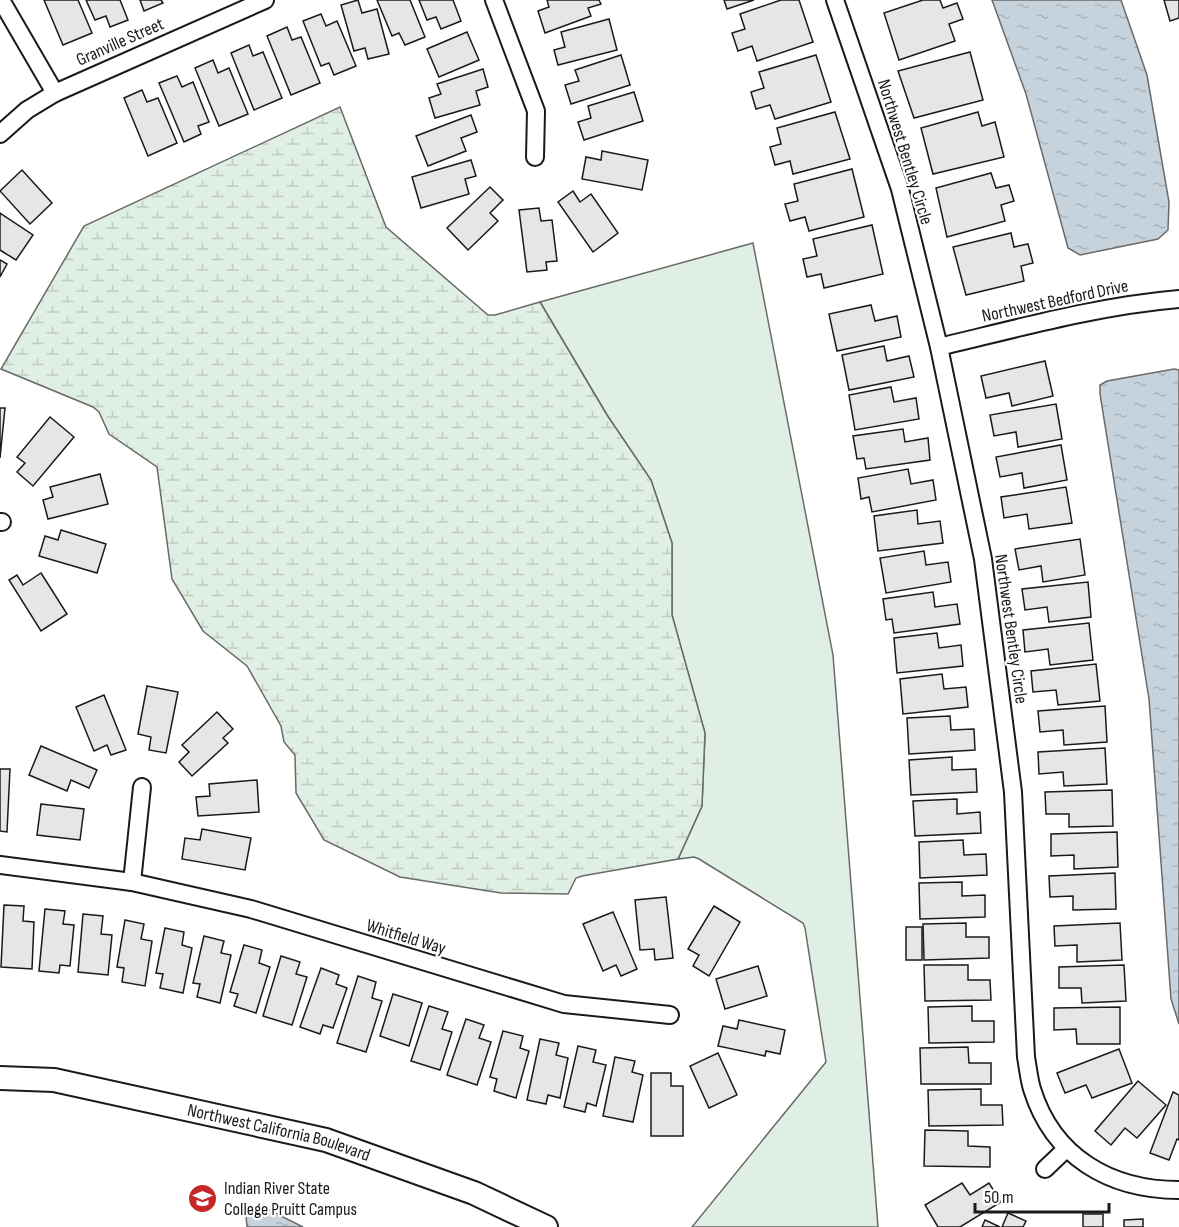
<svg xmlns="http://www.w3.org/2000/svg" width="1179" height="1227" font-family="'Sofia Sans Condensed',sans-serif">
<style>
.grass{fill:#e0efe3;stroke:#6a6a6a;stroke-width:1.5}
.wetland{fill:url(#wetland-marsh);stroke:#6a6a6a;stroke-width:1.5}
.water{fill:url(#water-ripples);stroke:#6a6a6a;stroke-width:1.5}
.building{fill:#e6e6e6;stroke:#1a1a1a;stroke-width:1.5}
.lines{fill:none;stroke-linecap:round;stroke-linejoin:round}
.street-casing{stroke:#1a1a1a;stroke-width:20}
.secondary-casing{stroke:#1a1a1a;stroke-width:26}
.street{stroke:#fff;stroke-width:16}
.secondary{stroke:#fff;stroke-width:22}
.labels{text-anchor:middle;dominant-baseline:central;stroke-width:4.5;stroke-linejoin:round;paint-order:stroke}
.street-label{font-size:18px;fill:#1a1a1a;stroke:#fff}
.poi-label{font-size:18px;fill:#1a1a1a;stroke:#fff;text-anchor:start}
</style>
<defs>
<pattern id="wetland-marsh" width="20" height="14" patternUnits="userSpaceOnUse" patternTransform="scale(1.5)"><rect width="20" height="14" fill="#e0efe3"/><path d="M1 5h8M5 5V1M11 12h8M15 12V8" fill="none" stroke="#c0ccc2"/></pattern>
<pattern id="water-ripples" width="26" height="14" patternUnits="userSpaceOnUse" patternTransform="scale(1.5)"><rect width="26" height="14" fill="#c6d2dc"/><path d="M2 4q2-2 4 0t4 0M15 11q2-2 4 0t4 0" fill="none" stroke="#aab4bc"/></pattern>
</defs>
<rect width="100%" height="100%" fill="#fff"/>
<polygon class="grass" points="753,243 833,655 878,1227 692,1227 826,1062 805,928 803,923 699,859 694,857 678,859 702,806 705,733 672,615 672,543 651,480 607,415 540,302"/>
<polygon class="wetland" points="340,107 386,227 488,315 495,315 540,302 607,415 651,480 672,543 672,615 705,733 702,806 678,859 582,876 576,878 568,894 501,893 400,877 324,840 296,793 295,755 284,742 281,726 247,666 203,631 172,579 157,467 109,434 99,412 93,407 1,369 84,226"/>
<g class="water">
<polygon points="992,0 1121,0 1147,75 1169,202 1168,230 1158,239 1080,255 1068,248 1026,94"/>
<polygon points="1174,369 1179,370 1179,1024 1171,999 1149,699 1100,394 1100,385 1107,381"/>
<polygon points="256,1206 267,1209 303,1227 247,1227 246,1215 249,1208"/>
</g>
<g class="building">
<polygon points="44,0 78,0 92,33 63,45"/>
<polygon points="86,0 120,0 128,20 110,27 106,16 95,20"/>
<polygon points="140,0 161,0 163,3 144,11"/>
<polygon points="358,0 362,13 377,9 389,54 368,59 365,48 354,51 341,5"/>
<polygon points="377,0 410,0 425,37 405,45 399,33 392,36"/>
<polygon points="419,0 453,0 461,21 441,29 436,17 427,20"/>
<polygon points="547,0 599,0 601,4 588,8 591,16 545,33 538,11 549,7"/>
<polygon points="724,0 754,0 727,9"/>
<polygon points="781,0 799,0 813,42 757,61 752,46 738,51 732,33 745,29 740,14"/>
<polygon points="923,0 940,0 943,8 957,3 963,19 949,24 955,41 899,60 884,13"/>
<polygon points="1164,0 1179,0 1179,18 1170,21"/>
<polygon points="321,14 326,26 337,21 356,66 334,75 329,63 321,66 303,21"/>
<polygon points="609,19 617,50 558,65 554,50 565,47 561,32"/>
<polygon points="287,27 292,40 301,37 320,83 291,95 267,36"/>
<polygon points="467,32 479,60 439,77 427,49"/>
<polygon points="249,45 253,56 263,52 282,98 254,110 231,53"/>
<polygon points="970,52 983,100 914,118 898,71"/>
<polygon points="621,55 630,85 571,104 565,85 579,81 575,70"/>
<polygon points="816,55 831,102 775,119 770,105 756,109 751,92 764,88 759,72"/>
<polygon points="213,60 218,73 229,68 248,114 219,126 195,68"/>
<polygon points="483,69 488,87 476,91 480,105 435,118 429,98 441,94 437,84"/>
<polygon points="177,76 182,87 193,82 209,122 198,126 201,134 184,142 159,83"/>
<polygon points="142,90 147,102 158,98 177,143 148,156 124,98"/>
<polygon points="634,92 643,121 584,140 578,122 591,118 588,106"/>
<polygon points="835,112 850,159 793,174 790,161 775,165 770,147 781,144 777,128"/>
<polygon points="978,112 982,126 995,122 1004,157 933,174 921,128"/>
<polygon points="471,115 477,132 461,138 466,151 428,166 416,136"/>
<polygon points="602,151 648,160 642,190 582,179 586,157 601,160"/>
<polygon points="471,160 476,176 465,179 469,194 421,208 412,177"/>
<polygon points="852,169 864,217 809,231 805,217 790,221 785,204 798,201 794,184"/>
<polygon points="22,170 52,203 30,224 0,191"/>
<polygon points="991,173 996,188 1009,185 1014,201 1001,205 1005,221 947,237 936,188"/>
<polygon points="490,187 503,200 490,213 498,221 468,250 447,228"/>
<polygon points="573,191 580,202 591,194 618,233 593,252 558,202"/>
<polygon points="539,208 541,221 552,220 557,261 546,262 547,270 527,272 519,210"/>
<polygon points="0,213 33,235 16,260 0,250"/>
<polygon points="872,225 883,274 824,288 821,274 807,277 803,259 817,256 813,239"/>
<polygon points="1011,233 1014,247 1028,244 1033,263 1021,266 1024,281 966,295 953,247"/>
<polygon points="0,260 7,264 0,277"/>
<polygon points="871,305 875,321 897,316 901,337 837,351 829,314"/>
<polygon points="884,346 887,361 909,356 914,377 849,390 842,355"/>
<polygon points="1045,361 1053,396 1012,406 1009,393 986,398 981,376"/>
<polygon points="891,387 894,402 916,398 919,419 855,430 849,395"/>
<polygon points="1056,404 1062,439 1018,447 1016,432 994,436 990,415"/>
<polygon points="0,408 5,408 0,458"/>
<polygon points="50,417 74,437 33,486 17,472 25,463 17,457"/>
<polygon points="903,429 905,442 928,438 930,460 866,469 864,458 857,459 853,436"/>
<polygon points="1061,445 1067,480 1024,488 1022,473 1000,477 996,457"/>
<polygon points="908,469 911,484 933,480 936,500 872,512 869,497 861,499 858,478"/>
<polygon points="100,474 108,504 48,519 43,500 53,497 50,487"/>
<polygon points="1066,487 1072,523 1029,529 1027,514 1004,518 1001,497"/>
<polygon points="917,510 918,524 940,521 943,543 878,551 874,516"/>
<polygon points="61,530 106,544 97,573 39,556 45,536 58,540"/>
<polygon points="1080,539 1085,575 1043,582 1041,566 1019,570 1015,549"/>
<polygon points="924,551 926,565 948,562 951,582 886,593 880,558"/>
<polygon points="41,573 67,614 41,631 9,580 17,575 23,585"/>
<polygon points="1088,582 1091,617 1049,622 1047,607 1025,610 1022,589"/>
<polygon points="933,592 935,607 957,604 960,624 894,633 892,619 886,620 883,599"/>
<polygon points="1089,623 1093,660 1050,665 1048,649 1025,652 1023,630"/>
<polygon points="937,633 939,648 961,645 963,666 897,673 894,638"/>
<polygon points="1096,664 1100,701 1058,705 1056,690 1033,692 1031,671"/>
<polygon points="942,674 944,689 966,687 968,707 903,714 900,679"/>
<polygon points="147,686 178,692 166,753 149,750 151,737 138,734"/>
<polygon points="104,695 126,750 111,755 107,745 94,751 76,707"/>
<polygon points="1105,706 1107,742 1064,745 1063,730 1040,732 1038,711"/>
<polygon points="217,712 233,729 223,738 228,743 192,776 179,762 189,752 182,745"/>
<polygon points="950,716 951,730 974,729 975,750 909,754 907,718"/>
<polygon points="41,746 97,770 89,788 71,780 67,791 29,775"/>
<polygon points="1105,748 1107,784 1064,786 1063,772 1039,774 1038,752"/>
<polygon points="952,757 952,770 976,769 977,792 911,795 909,760"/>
<polygon points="0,769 10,769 7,832 0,831"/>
<polygon points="257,780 259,812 198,816 196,797 210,796 209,784"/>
<polygon points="1112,790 1113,826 1069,827 1069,814 1046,814 1045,792"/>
<polygon points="957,799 957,814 980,812 981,833 915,836 913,801"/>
<polygon points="41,804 84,809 80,840 37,835"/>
<polygon points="202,829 251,838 245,870 182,859 185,838 200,840"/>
<polygon points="1117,832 1118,867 1074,869 1074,855 1051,856 1051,834"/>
<polygon points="963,840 964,855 986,854 987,875 920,878 919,842"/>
<polygon points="1115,873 1116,909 1073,910 1073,896 1050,897 1049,876"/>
<polygon points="962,882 962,896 985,895 985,917 920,919 919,883"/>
<polygon points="666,897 673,958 655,960 654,949 640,950 635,900"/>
<polygon points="4,905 24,906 23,921 34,922 32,969 1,967"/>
<polygon points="714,906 740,922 709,976 693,966 699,955 688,949"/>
<polygon points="45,909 65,911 63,924 74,925 70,966 60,965 59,973 39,971"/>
<polygon points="613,912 637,969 621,976 616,965 603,971 583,924"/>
<polygon points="83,914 103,916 101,934 112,935 108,975 78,972"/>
<polygon points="125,920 144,924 141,939 152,941 145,986 122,982 124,968 117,967"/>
<polygon points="966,923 966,937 989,937 989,958 924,960 923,924"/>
<polygon points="1120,923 1122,960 1077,962 1077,945 1055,946 1054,926"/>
<rect x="906" y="927" width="16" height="33"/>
<polygon points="165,928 184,932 182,945 192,948 183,993 160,988 163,974 156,973"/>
<polygon points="204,936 224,941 221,953 231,955 220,1003 197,997 200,984 193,983"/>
<polygon points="244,945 262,950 259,963 270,967 256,1013 234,1006 238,994 230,992"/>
<polygon points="281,956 300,962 296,974 307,977 292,1025 263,1016"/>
<polygon points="924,965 968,965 968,980 990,980 991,1000 925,1001"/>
<polygon points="1124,965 1126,1001 1082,1003 1081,988 1059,988 1059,967"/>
<polygon points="758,966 767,996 725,1009 716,979"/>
<polygon points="321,968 339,975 336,984 347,988 333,1028 323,1025 320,1034 300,1027"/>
<polygon points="358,976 376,982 372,998 382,1001 366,1052 337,1043"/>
<polygon points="393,994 422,1003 409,1046 380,1036"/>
<polygon points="429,1006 448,1012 442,1029 452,1032 440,1070 411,1061"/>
<polygon points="972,1006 972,1021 994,1021 994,1042 929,1043 928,1007"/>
<polygon points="1120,1007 1120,1044 1077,1044 1076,1029 1054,1030 1054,1008"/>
<polygon points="466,1019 484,1025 479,1038 491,1042 477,1085 447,1075"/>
<polygon points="739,1020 785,1030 780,1054 766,1051 765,1056 718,1046 723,1026 737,1029"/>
<polygon points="503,1031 523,1036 520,1048 529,1051 516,1098 494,1091 497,1079 490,1077"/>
<polygon points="540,1039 559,1043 556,1055 568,1058 560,1098 548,1095 546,1104 527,1100"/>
<polygon points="578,1046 596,1050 593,1062 606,1065 596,1106 587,1103 585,1112 564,1107"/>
<polygon points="968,1047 969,1063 991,1063 991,1084 921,1084 920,1048"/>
<polygon points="1119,1049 1132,1083 1092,1098 1086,1085 1065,1093 1057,1073"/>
<polygon points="718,1053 737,1095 709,1108 690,1066"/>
<polygon points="615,1057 635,1061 632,1072 643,1075 633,1122 603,1116"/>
<polygon points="651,1073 671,1073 671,1086 683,1086 683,1136 651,1136"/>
<polygon points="1138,1081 1166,1105 1137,1138 1125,1128 1111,1145 1095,1131"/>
<polygon points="981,1089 981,1105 1002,1105 1003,1125 929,1126 928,1090"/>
<polygon points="1173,1092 1179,1095 1179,1140 1177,1139 1169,1160 1150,1153"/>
<polygon points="925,1130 968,1131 968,1146 990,1147 990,1167 924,1166"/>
<polygon points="962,1183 970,1195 989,1183 1001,1202 960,1227 938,1227 925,1205"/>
<polygon points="1008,1213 1026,1221 1023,1227 1002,1227"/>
<rect x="1083" y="1214" width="20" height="13"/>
<polygon points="1143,1219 1143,1227 1124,1227 1124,1220"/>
<polygon points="985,1220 1000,1227 982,1227"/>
</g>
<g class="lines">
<defs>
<g id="street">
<polyline points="1,0 55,93"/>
<polyline points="494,0 536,111 535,157"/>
<path d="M835,0L900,189L939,347L983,559L1013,792L1026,1057C1028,1068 1029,1079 1032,1089C1053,1157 1110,1190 1179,1190"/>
<polyline points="0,134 27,110 55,93 265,0"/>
<path d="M939,347C1019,328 1097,306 1179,299"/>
<polyline points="0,522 2,522"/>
<polyline points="0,865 132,882 251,909 564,1004 670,1015"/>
<polyline points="132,882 142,787"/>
<polyline points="1045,1169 1066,1149"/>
</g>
<g id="secondary">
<path id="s1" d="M0,1078L54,1080L326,1140L474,1193L546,1227"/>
</g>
</defs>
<use href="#street" class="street-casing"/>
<use href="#secondary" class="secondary-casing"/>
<use href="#street" class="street"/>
<use href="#secondary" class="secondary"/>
</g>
<defs>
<symbol id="university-disc" viewBox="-11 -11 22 22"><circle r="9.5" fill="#c62828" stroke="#fff"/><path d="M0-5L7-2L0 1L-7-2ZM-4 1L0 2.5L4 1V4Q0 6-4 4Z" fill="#fff"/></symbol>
</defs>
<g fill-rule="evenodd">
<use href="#university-disc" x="186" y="1182" width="33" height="33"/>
</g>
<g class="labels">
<g class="street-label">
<text transform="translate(120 42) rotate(-24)">Granville Street</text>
<text transform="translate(905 152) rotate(73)">Northwest Bentley Circle</text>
<text transform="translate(1055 301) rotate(-12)">Northwest Bedford Drive</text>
<text transform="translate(1011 629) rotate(82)">Northwest Bentley Circle</text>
<text transform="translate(406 937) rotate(17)">Whitfield Way</text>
<text stroke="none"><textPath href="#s1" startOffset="285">Northwest California Boulevard</textPath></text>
</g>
<g class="poi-label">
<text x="224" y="1188">Indian River State<tspan x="224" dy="21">College Pruitt Campus</tspan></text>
</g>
</g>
<path d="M975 1203v9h134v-9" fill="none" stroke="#1a1a1a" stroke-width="3"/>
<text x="984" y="1203" font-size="18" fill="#1a1a1a" stroke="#ffffff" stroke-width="4.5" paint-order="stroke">50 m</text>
</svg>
